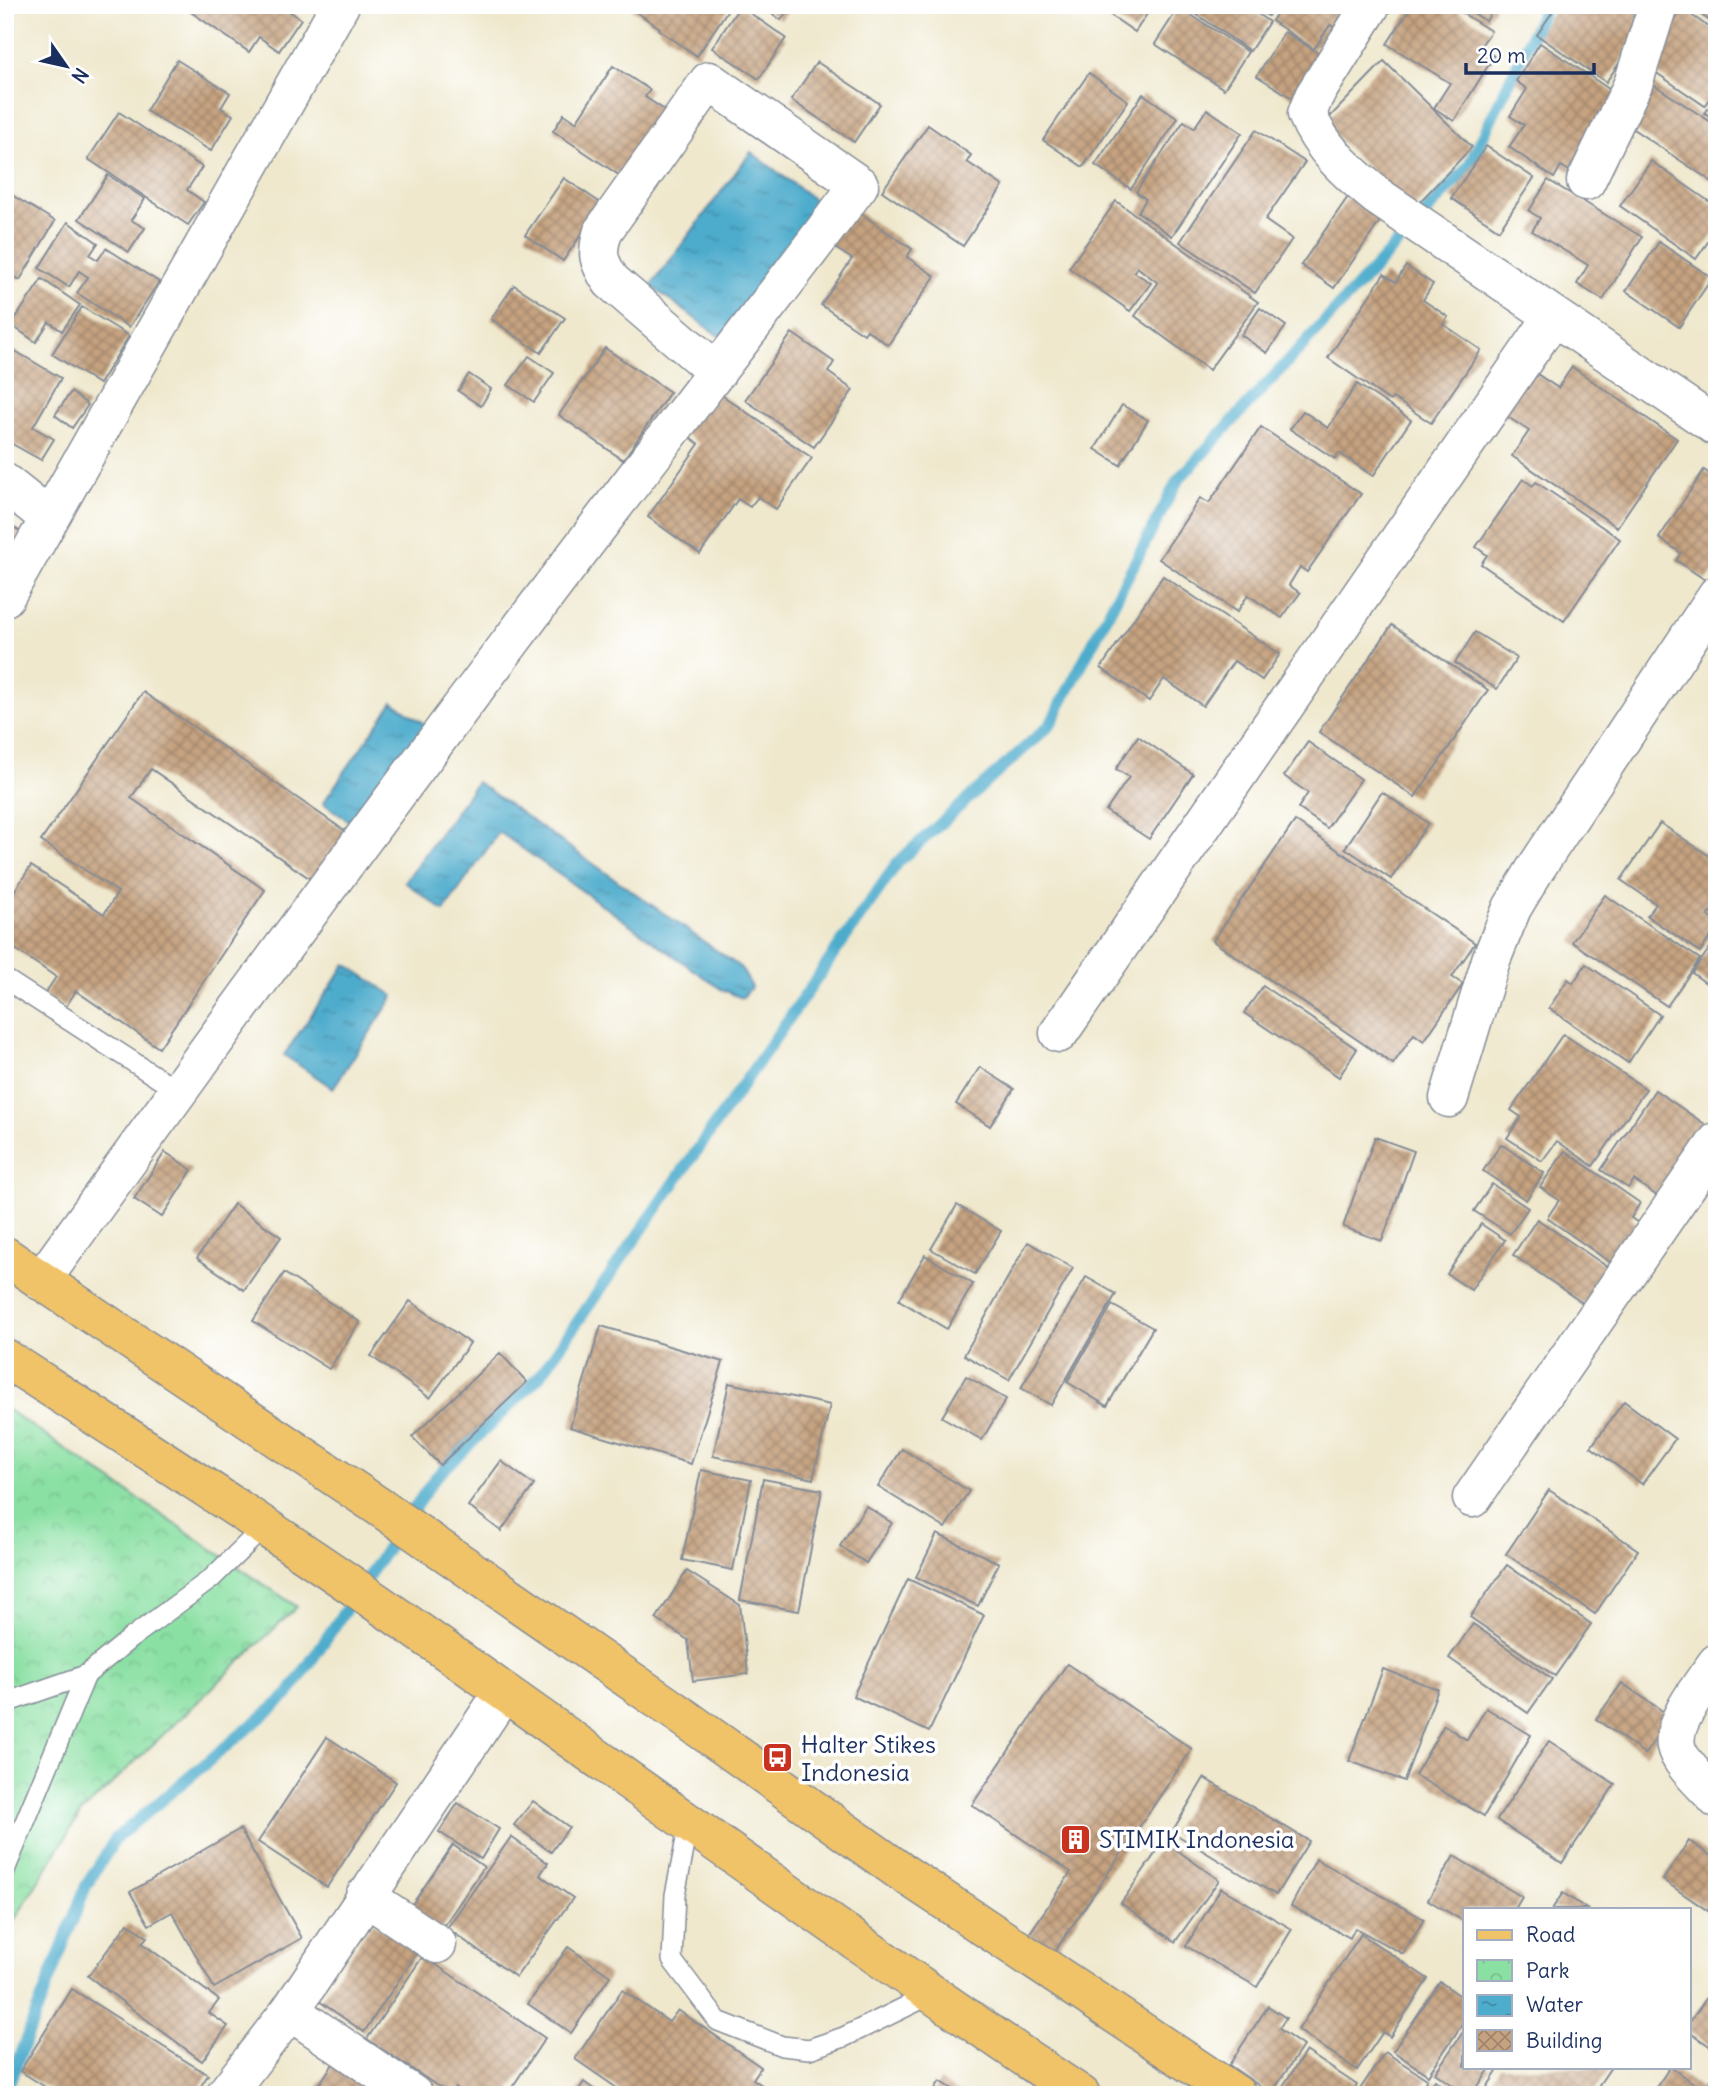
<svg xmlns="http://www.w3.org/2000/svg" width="1722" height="2100" font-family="Delius,sans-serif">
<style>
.park{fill:url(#park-crowns);stroke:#528880;stroke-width:2}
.water{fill:url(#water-ripples);stroke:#346e95;stroke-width:2}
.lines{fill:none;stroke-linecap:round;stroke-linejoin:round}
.stream{stroke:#4eaccc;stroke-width:12}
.building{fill:url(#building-cross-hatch)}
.service-casing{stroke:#858c96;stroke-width:22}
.minor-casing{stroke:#858c96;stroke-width:41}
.primary-casing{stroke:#858c96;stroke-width:41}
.service{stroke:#fff;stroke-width:19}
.minor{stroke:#fff;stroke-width:38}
.primary{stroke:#f1c369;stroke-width:38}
.labels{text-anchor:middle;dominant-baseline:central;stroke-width:7;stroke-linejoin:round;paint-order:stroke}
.poi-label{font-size:24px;fill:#1b2f5e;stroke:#fff;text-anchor:start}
</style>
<defs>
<pattern id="park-crowns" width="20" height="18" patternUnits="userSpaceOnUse" patternTransform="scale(1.75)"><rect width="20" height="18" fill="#8ae0a3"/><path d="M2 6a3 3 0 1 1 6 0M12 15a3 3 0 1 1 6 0" fill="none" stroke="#76c08f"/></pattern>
<pattern id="water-ripples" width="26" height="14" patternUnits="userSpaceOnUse" patternTransform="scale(1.75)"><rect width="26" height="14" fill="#4eaccc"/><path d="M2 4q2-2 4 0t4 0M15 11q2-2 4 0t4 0" fill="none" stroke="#408ca9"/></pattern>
<pattern id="building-cross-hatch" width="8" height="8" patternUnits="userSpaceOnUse" patternTransform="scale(1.75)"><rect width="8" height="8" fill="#c6a380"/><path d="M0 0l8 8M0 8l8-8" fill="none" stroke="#a0856c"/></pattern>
</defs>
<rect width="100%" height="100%" fill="#fff"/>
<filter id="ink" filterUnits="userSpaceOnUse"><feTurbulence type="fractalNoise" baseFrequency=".0143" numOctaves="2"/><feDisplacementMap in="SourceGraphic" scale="14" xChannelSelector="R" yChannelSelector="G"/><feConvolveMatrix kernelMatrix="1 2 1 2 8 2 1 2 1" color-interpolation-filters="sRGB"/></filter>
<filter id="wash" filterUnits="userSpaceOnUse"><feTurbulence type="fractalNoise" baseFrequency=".00686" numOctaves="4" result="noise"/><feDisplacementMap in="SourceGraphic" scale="28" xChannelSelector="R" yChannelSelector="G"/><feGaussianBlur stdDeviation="1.57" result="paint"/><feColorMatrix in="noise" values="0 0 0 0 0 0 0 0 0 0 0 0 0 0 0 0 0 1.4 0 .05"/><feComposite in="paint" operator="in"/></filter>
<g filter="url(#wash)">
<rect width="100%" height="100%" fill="#efe8cd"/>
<polygon class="park" points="5,1408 297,1607 80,1814 12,1924 5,1949"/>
<g class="water">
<polygon points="751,152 832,213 734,347 651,286"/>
<polygon points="393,702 432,729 362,830 323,803"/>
<polygon points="477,782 740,967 752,987 742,998 721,989 499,832 444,911 405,882"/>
<polygon points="346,964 394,996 333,1088 284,1055"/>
</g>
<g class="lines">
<polyline class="stream" points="5,2093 86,1886 116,1838 288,1695 434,1479 539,1377 898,862 1050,725 1178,480 1468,167 1546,5"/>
</g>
<g id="blocks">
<g class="building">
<polygon points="191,5 280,5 301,19 279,51 259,37 249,52 188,10"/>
<polygon points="632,5 724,5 729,8 697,56 659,30 660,28 630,8"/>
<polygon points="760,5 791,5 781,20"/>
<polygon points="1080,5 1097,5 1092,13"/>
<polygon points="1106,5 1153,5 1135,32 1103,10"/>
<polygon points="1183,5 1245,5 1269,22 1250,51"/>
<polygon points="1253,5 1275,5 1268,16"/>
<polygon points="1282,5 1361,5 1347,36 1330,25 1314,49 1272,21"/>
<polygon points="1412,5 1449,5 1491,31 1480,47 1494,56 1454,121 1434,108 1450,83 1387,44"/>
<polygon points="1461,5 1496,5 1486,21"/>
<polygon points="1557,5 1628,5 1649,20 1606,82 1537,35"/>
<polygon points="1696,5 1717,5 1717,26 1693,9"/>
<polygon points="740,6 786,38 759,79 712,48"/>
<polygon points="1179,7 1248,52 1224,89 1155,44"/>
<polygon points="1683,9 1717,33 1717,89 1705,106 1645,65"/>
<polygon points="1284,32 1329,59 1302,104 1257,76"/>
<polygon points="1540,43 1621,97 1571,172 1561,166 1554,178 1509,147 1524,125 1510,116 1527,89 1516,81"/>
<polygon points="177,60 230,93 221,108 233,115 211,151 146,111"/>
<polygon points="1384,61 1472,147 1412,210 1323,124"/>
<polygon points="817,62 880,104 854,142 791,100"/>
<polygon points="613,66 650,90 645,97 669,113 625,179 553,131 564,114 576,122"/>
<polygon points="1089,73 1128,101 1083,167 1043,140"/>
<polygon points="1648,81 1717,126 1717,185 1621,121"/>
<polygon points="1143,94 1178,118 1131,189 1095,165"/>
<polygon points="1717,95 1717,121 1705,113"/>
<polygon points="1207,109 1242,133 1172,236 1138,212 1146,199 1136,192 1184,121 1194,128"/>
<polygon points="119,112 202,167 187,190 204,202 188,225 88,159"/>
<polygon points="928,125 971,155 967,162 1003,186 963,246 882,191"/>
<polygon points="1256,130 1305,162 1265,220 1292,239 1255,293 1180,242"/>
<polygon points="1486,146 1534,178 1499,230 1451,198"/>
<polygon points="1651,161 1717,207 1717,229 1696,259 1620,206"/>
<polygon points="108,175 145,199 131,220 145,228 129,252 79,219"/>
<polygon points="564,178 602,204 563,261 525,235"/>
<polygon points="1548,180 1642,237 1603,300 1577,284 1588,265 1532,231 1540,218 1529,211"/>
<polygon points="5,191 55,221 20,280 5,272"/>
<polygon points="1350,194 1383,217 1334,288 1301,265"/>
<polygon points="1116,201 1258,302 1209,370 1135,316 1158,283 1137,267 1134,272 1151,283 1130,311 1069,268"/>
<polygon points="853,208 912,249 907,257 935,276 888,345 867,330 864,334 821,305 852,259 829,244"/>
<polygon points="68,222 98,243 90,255 98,260 106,248 159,282 129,327 77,293 88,277 79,271 69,287 39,268"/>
<polygon points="1659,242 1712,278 1679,327 1626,291"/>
<polygon points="1406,266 1433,284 1423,300 1448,317 1443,324 1481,350 1431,423 1393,398 1390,401 1328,358 1384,274 1396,282"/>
<polygon points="42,279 80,305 62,331 49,322 36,342 11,325"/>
<polygon points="514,285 565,318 541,353 491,319"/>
<polygon points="82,307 129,336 99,384 52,354"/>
<polygon points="1260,308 1286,326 1267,353 1241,335"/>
<polygon points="792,333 834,362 828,372 853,390 814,447 745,400"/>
<polygon points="5,345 61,378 33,427 54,439 41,460 5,440"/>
<polygon points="605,348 670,392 623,460 559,415"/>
<polygon points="529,356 554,373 534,402 508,385"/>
<polygon points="1572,367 1677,439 1617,527 1512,456 1529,431 1502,413 1531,370 1558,388"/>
<polygon points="469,374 491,389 481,406 458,391"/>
<polygon points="1357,384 1411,420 1373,476 1339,453 1335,459 1290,429 1303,411 1328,428"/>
<polygon points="709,386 812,458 776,509 758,497 750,507 738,499 700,554 648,517 699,444 679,429"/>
<polygon points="71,392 88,405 72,428 55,415"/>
<polygon points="1122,405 1148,420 1120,465 1095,449"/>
<polygon points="1261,427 1361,494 1307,572 1300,567 1289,585 1300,593 1282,618 1248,595 1237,612 1159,559 1200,498 1209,503"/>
<polygon points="1704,470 1717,479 1717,567 1707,581 1676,560 1681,553 1659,538"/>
<polygon points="1523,479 1533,486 1536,482 1620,539 1564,621 1481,564 1487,555 1476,547"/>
<polygon points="5,522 21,532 12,546 5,542"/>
<polygon points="1163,576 1280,654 1262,680 1234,661 1203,706 1164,679 1149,701 1101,668"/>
<polygon points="1392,625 1488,690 1415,797 1319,732"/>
<polygon points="1475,632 1517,658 1497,689 1455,663"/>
<polygon points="143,692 348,833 315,882 151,769 131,798 265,890 159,1048 76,991 65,1008 44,995 56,977 5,942 5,905 31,866 104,914 118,892 41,841"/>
<polygon points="1138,736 1193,774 1149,839 1106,811 1129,777 1116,769"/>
<polygon points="1308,742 1361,779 1327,828 1298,808 1308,793 1284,776"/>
<polygon points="1382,792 1428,823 1391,879 1345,848"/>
<polygon points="1295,821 1475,943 1452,977 1463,984 1424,1041 1414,1034 1393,1064 1213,941"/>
<polygon points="1660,823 1717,861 1717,902 1708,916 1717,922 1717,927 1700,952 1647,916 1656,904 1621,880"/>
<polygon points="1605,895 1700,959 1667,1006 1572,942"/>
<polygon points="1717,938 1717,991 1692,973"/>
<polygon points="1586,964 1660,1015 1628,1063 1549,1008 1568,979 1573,983"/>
<polygon points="1263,986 1357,1049 1339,1077 1244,1013"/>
<polygon points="1563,1034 1646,1089 1593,1166 1557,1141 1542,1161 1507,1138 1521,1117 1511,1110"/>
<polygon points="980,1067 1014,1089 990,1126 956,1104"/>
<polygon points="1655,1090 1709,1127 1660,1198 1634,1180 1628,1188 1601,1170"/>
<polygon points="1375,1137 1414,1151 1382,1241 1343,1227"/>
<polygon points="1501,1144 1544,1173 1526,1200 1483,1171"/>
<polygon points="1565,1151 1640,1203 1631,1218 1644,1227 1617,1267 1547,1218 1559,1200 1540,1187"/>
<polygon points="165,1152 192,1170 162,1217 134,1199"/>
<polygon points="1492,1184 1528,1208 1510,1234 1474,1211"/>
<polygon points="234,1204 281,1237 244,1290 197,1258"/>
<polygon points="957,1205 1001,1231 975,1274 931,1249"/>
<polygon points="1537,1219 1609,1268 1584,1304 1513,1255"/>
<polygon points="1481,1224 1505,1240 1471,1290 1447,1274"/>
<polygon points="1028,1242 1073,1268 1009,1380 964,1355"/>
<polygon points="925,1255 973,1284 947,1329 899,1300"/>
<polygon points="284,1273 360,1322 329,1369 253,1321"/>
<polygon points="1086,1277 1116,1294 1051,1405 1021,1388"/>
<polygon points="410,1301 470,1343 430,1398 371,1356"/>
<polygon points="1112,1305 1153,1328 1107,1406 1067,1382"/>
<polygon points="601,1326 723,1362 691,1464 570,1427"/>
<polygon points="500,1353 527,1382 440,1465 412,1437"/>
<polygon points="966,1376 1006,1399 982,1440 942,1417"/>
<polygon points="729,1383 830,1405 813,1479 713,1456"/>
<polygon points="1624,1401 1675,1439 1642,1484 1591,1447"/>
<polygon points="902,1449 969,1491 945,1528 878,1487"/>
<polygon points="501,1461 534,1485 501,1531 468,1506"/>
<polygon points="701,1470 751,1480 733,1570 682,1560"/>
<polygon points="763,1479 822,1490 799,1611 740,1600"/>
<polygon points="1549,1490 1638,1550 1595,1614 1506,1554"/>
<polygon points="866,1506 892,1523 866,1563 840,1546"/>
<polygon points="937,1534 999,1563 978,1606 916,1577"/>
<polygon points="1507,1565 1591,1624 1555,1676 1470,1617"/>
<polygon points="687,1571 740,1605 748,1674 693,1681 688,1640 656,1619"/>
<polygon points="908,1579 984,1615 929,1732 853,1696"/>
<polygon points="1473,1624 1552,1679 1528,1713 1449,1658"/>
<polygon points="1067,1664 1192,1749 1047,1963 1021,1946 1071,1872 972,1805"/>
<polygon points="1383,1669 1438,1689 1404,1781 1349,1761"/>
<polygon points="1622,1683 1671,1717 1645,1754 1596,1719"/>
<polygon points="1486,1708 1531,1735 1484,1816 1415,1775 1444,1725 1467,1740"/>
<polygon points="327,1737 396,1782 327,1887 258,1842"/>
<polygon points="1549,1741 1615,1784 1562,1863 1497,1820"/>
<polygon points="1204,1778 1309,1841 1276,1895 1172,1832"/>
<polygon points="533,1801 569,1827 551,1852 514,1825"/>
<polygon points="458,1803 499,1829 481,1859 439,1832"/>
<polygon points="240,1829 302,1938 214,1988 172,1912 149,1925 130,1892"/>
<polygon points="511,1837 548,1863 540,1875 573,1898 516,1977 447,1928"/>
<polygon points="1164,1841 1219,1880 1175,1942 1121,1903"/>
<polygon points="1689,1841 1717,1860 1717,1917 1663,1880"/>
<polygon points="453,1845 484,1867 441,1930 409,1909"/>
<polygon points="1454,1856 1522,1897 1515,1909 1465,1909 1465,1922 1428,1900"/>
<polygon points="1316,1859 1424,1919 1403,1954 1355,1928 1350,1938 1291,1906"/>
<polygon points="1221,1888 1292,1929 1257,1987 1186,1946"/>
<polygon points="1563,1893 1587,1909 1552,1909"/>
<polygon points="373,1922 417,1953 364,2032 319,2001"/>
<polygon points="128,1923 147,1937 142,1943 219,2000 209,2013 228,2026 202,2061 88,1976"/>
<polygon points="1361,1934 1428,1979 1390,2037 1383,2032 1357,2070 1298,2030"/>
<polygon points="568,1947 610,1976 571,2033 528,2004"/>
<polygon points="423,1956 545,2038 507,2095 465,2095 455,2088 451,2095 367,2039"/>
<polygon points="1440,1982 1465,1999 1465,2020 1428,2075 1393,2051"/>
<polygon points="1717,1983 1717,2051 1689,2032 1689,2023"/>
<polygon points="72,1989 208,2075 195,2095 58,2095 20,2071"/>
<polygon points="622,1990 669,2022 678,2010 761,2067 753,2079 776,2095 627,2095 575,2059"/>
<polygon points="1268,2006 1286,2018 1279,2029 1303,2046 1271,2094 1229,2065"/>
<polygon points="1465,2029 1465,2067 1491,2067 1472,2095 1467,2095 1435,2073"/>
<polygon points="1306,2051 1357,2085 1351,2095 1283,2095 1279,2092"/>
<polygon points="1385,2052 1427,2079 1417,2095 1356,2095"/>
<polygon points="333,2064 379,2095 312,2095"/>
<polygon points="1500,2067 1611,2067 1592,2095 1482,2095"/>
<polygon points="1670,2067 1704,2090 1715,2073 1717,2095 1651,2095"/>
<polygon points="1435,2080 1457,2095 1425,2095"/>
<polygon points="940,2081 962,2095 931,2095"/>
<polygon points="584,2082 602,2095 575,2095"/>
</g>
</g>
</g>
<g filter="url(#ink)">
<use href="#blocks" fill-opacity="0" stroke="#858c96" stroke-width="2"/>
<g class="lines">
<defs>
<g id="service">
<polyline points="5,979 178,1091"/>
<polyline points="5,1703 86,1675"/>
<polyline points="689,1824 675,1895 672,1960 718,2021 782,2046 809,2049 844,2037 934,1993"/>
<polyline points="5,1870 86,1675 131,1638 211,1579 264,1527"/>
</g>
<g id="minor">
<path d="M1371,5L1314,96L1307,114C1321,149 1349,173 1377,196L1717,427"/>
<polyline points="1586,181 1633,84 1658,5"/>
<polyline points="5,483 49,518"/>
<polyline points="5,597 340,5"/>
<polyline points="1059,1033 1553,317"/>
<polyline points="1449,1098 1491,960 1512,908 1536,868 1717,595"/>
<path d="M41,1281C195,1067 350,854 509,644C624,490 743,339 859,185L709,81L603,231C596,254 598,261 611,281L717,372"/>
<polyline points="1472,1498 1717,1142"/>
<path d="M1717,1663C1703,1683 1671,1722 1676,1746C1679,1763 1706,1786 1717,1799"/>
<polyline points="365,1896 437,1944"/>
<polyline points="290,2011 413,2095"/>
<polyline points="225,2095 290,2011 503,1693"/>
</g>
<g id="primary">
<polyline points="5,1256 378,1506 682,1716 900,1871 1237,2095"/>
<path d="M5,1358C143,1447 281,1535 415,1629C637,1785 856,1945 1081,2095"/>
</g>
</defs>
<use href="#service" class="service-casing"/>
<use href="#minor" class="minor-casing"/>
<use href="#primary" class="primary-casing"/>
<use href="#service" class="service"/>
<use href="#minor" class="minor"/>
<use href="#primary" class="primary"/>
</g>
</g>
<defs>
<symbol id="bus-square" viewBox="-11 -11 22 22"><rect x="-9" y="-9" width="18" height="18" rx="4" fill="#c8321e" stroke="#fff"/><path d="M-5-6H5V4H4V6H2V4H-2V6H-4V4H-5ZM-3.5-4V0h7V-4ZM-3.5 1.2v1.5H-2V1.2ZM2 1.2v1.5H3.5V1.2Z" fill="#fff"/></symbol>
<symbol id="building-square" viewBox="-11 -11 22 22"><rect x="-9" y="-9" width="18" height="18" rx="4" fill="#c8321e" stroke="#fff"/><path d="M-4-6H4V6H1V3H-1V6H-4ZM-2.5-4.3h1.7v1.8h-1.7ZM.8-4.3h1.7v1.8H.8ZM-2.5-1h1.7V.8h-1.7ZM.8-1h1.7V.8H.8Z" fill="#fff"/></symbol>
</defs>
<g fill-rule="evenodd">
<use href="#bus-square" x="760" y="1740" width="35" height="35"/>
<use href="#building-square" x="1058" y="1822" width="35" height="35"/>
</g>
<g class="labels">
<g class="poi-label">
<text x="801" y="1744">Halter Stikes<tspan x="801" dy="28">Indonesia</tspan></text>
<text x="1099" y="1839">STIMIK Indonesia</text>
</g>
</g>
<rect width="1722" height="2100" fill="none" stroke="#fff" stroke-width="28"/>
<rect x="1463" y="1908" width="228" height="161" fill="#ffffff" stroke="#a4acbf" stroke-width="2"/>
<rect x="1477" y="1930" width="35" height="10" fill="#f1c369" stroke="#a4acbf" stroke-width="2"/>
<text x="1526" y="1942" font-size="21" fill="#1b2f5e">Road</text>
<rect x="1477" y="1960" width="35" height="21" fill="url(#park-crowns)" stroke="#a4acbf" stroke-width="2"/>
<text x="1526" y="1978" font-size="21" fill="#1b2f5e">Park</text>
<rect x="1477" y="1995" width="35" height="21" fill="url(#water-ripples)" stroke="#a4acbf" stroke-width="2"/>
<text x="1526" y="2012" font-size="21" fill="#1b2f5e">Water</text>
<rect x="1477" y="2030" width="35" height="21" fill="url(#building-cross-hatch)" stroke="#a4acbf" stroke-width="2"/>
<text x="1526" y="2048" font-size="21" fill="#1b2f5e">Building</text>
<g transform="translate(66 66) rotate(124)" stroke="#ffffff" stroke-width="5" paint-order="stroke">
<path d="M0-5L12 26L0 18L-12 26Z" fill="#1b2f5e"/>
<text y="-10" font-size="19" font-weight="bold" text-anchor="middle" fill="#1b2f5e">N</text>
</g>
<path d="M1466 63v10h128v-10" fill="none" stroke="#1b2f5e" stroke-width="3.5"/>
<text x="1477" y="63" font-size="21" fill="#1b2f5e" stroke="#ffffff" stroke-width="5" paint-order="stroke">20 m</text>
</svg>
